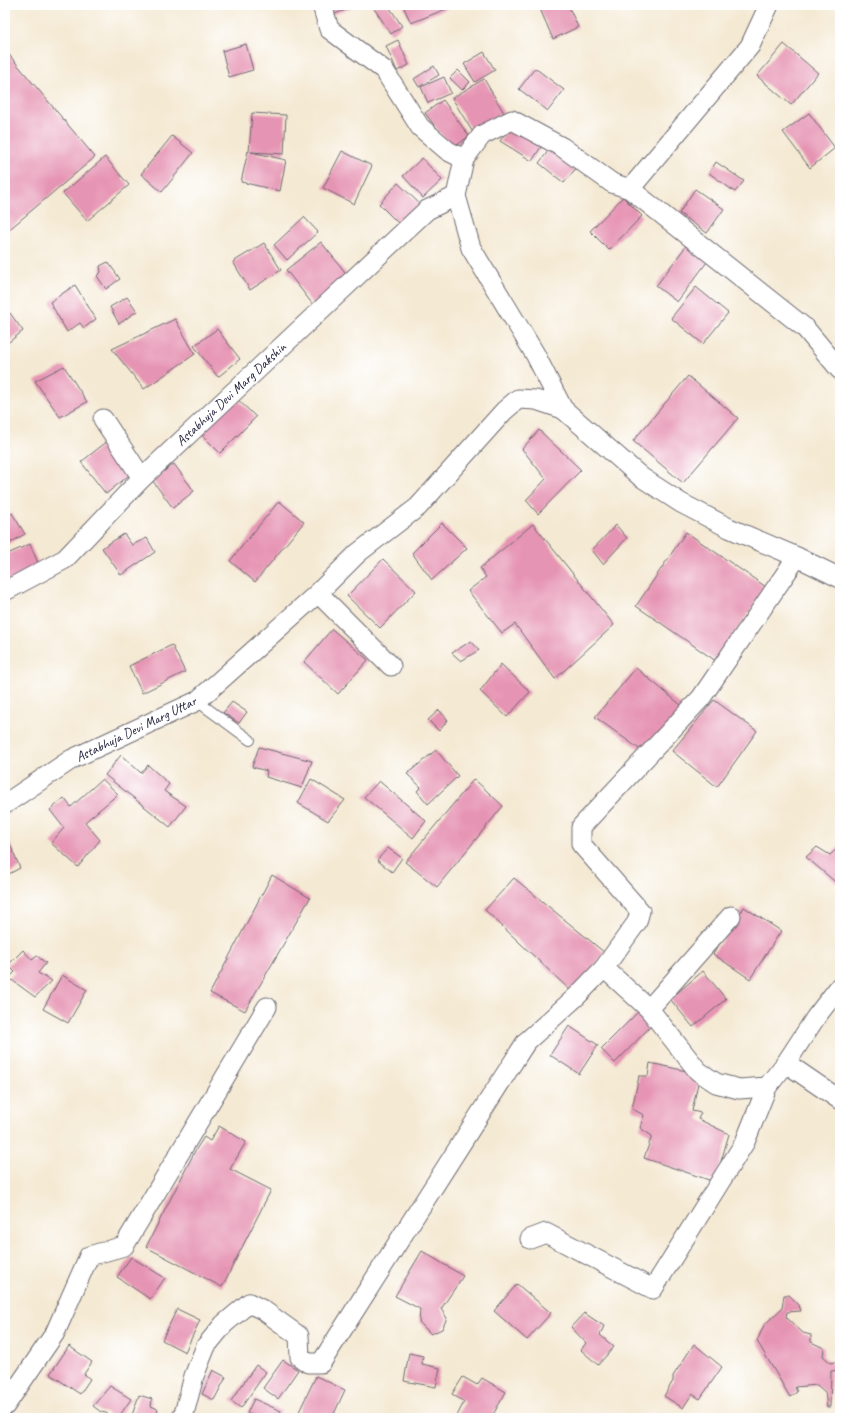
<svg xmlns="http://www.w3.org/2000/svg" width="845" height="1423" font-family="Caveat,sans-serif">
<style>
.building{fill:#e694b3}
.lines{fill:none;stroke-linecap:round;stroke-linejoin:round}
.lane-casing{stroke:#6c6870;stroke-width:12}
.street-casing{stroke:#6c6870;stroke-width:21}
.lane{stroke:#fff;stroke-width:10}
.street{stroke:#fff;stroke-width:19}
.labels{text-anchor:middle;dominant-baseline:central;stroke-width:3;stroke-linejoin:round;paint-order:stroke}
.street-label{font-size:14px;fill:#22223b;stroke:#fff}
</style>
<rect width="100%" height="100%" fill="#fff"/>
<filter id="ink" filterUnits="userSpaceOnUse"><feTurbulence type="fractalNoise" baseFrequency=".025" numOctaves="2"/><feDisplacementMap in="SourceGraphic" scale="8" xChannelSelector="R" yChannelSelector="G"/><feConvolveMatrix kernelMatrix="1 2 1 2 8 2 1 2 1" color-interpolation-filters="sRGB"/></filter>
<filter id="wash" filterUnits="userSpaceOnUse"><feTurbulence type="fractalNoise" baseFrequency=".012" numOctaves="4" result="noise"/><feDisplacementMap in="SourceGraphic" scale="16" xChannelSelector="R" yChannelSelector="G"/><feGaussianBlur stdDeviation="0.9" result="paint"/><feColorMatrix in="noise" values="0 0 0 0 0 0 0 0 0 0 0 0 0 0 0 0 0 1.4 0 .05"/><feComposite in="paint" operator="in"/></filter>
<g filter="url(#wash)">
<rect width="100%" height="100%" fill="#f4e9d3"/>
<g id="blocks">
<g class="building">
<polygon points="330,5 359,5 332,15"/>
<polygon points="376,5 388,5 402,26 391,34 373,7"/>
<polygon points="411,5 450,5 451,7 411,23 404,8"/>
<polygon points="548,5 568,5 578,27 553,39 540,9"/>
<polygon points="398,40 409,65 397,71 386,46"/>
<polygon points="246,44 253,70 229,77 222,51"/>
<polygon points="784,44 818,73 791,105 757,76"/>
<polygon points="5,50 95,157 5,233"/>
<polygon points="484,52 495,70 475,82 464,64"/>
<polygon points="434,66 439,75 419,87 414,79"/>
<polygon points="535,68 564,90 548,111 519,89"/>
<polygon points="458,70 470,82 462,90 450,78"/>
<polygon points="444,77 451,93 428,103 421,87"/>
<polygon points="484,79 504,113 472,131 452,98"/>
<polygon points="443,100 469,136 452,149 425,113"/>
<polygon points="252,113 286,115 284,154 251,152 286,160 280,191 241,182 248,151 249,152"/>
<polygon points="809,113 835,148 810,168 783,132"/>
<polygon points="513,121 544,142 532,161 500,141"/>
<polygon points="172,136 193,153 162,192 141,174"/>
<polygon points="552,146 577,167 564,183 539,163"/>
<polygon points="342,151 372,166 354,204 323,188"/>
<polygon points="105,157 129,185 87,221 63,193"/>
<polygon points="422,158 442,180 423,198 403,176"/>
<polygon points="716,162 744,181 735,192 709,173"/>
<polygon points="398,183 421,205 401,226 379,204"/>
<polygon points="695,189 724,209 707,233 679,213"/>
<polygon points="623,197 642,216 609,250 590,231"/>
<polygon points="304,217 318,232 287,260 274,245"/>
<polygon points="321,242 349,277 314,306 286,270"/>
<polygon points="689,242 710,258 677,302 656,286"/>
<polygon points="264,243 281,270 250,290 233,262"/>
<polygon points="108,262 120,279 106,289 97,276 101,272 100,266"/>
<polygon points="75,285 96,319 84,328 80,323 67,332 50,302"/>
<polygon points="696,287 728,313 703,344 671,318"/>
<polygon points="127,297 137,311 119,324 110,307"/>
<polygon points="10,313 23,331 5,345 5,316"/>
<polygon points="175,319 195,354 144,389 112,349"/>
<polygon points="217,329 240,359 218,377 194,346"/>
<polygon points="64,366 87,402 60,417 35,381"/>
<polygon points="688,376 738,418 683,483 633,441"/>
<polygon points="235,397 256,417 220,453 200,433"/>
<polygon points="539,430 581,470 538,514 526,500 546,479 522,449"/>
<polygon points="109,440 133,472 106,494 81,462"/>
<polygon points="174,464 194,491 173,508 152,480"/>
<polygon points="279,501 304,522 255,582 230,561"/>
<polygon points="12,513 25,534 5,546 5,518"/>
<polygon points="442,523 467,548 432,580 412,553"/>
<polygon points="533,524 614,625 555,679 515,624 502,633 468,591 486,577 480,568"/>
<polygon points="616,525 627,538 603,564 592,550"/>
<polygon points="686,532 766,587 716,661 636,606"/>
<polygon points="124,534 132,545 147,538 155,552 121,575 102,548"/>
<polygon points="30,544 41,570 5,586 5,555"/>
<polygon points="383,559 416,591 380,628 347,596"/>
<polygon points="332,629 368,660 338,694 304,662"/>
<polygon points="471,641 479,650 461,661 452,653"/>
<polygon points="172,645 185,672 142,693 129,666"/>
<polygon points="501,664 530,692 507,717 480,691"/>
<polygon points="636,668 687,710 645,753 595,717"/>
<polygon points="714,700 757,731 717,787 672,751"/>
<polygon points="232,702 247,712 239,723 223,713"/>
<polygon points="439,710 448,720 439,731 428,720"/>
<polygon points="259,747 312,761 302,788 266,777 267,771 252,767"/>
<polygon points="436,750 458,776 428,804 417,791 421,787 407,774"/>
<polygon points="121,755 141,773 148,765 169,784 164,791 186,806 170,827 105,775"/>
<polygon points="102,779 118,794 85,822 100,840 78,867 51,843 64,828 50,810 64,798 71,807"/>
<polygon points="311,779 345,800 328,821 298,803"/>
<polygon points="474,779 503,806 437,887 405,862"/>
<polygon points="379,781 426,821 413,838 364,797"/>
<polygon points="5,832 20,868 5,876"/>
<polygon points="840,846 840,886 806,857 817,847 830,855"/>
<polygon points="388,848 402,858 392,872 377,860"/>
<polygon points="272,875 310,898 245,1011 210,993"/>
<polygon points="514,878 605,953 572,992 485,910"/>
<polygon points="744,907 781,931 750,979 713,954"/>
<polygon points="23,950 32,960 37,956 46,963 38,973 52,981 35,997 9,978 15,972 8,965"/>
<polygon points="703,971 726,999 693,1027 670,999"/>
<polygon points="62,975 87,990 68,1023 43,1009"/>
<polygon points="640,1010 654,1023 615,1063 601,1049"/>
<polygon points="569,1026 598,1045 579,1074 550,1055"/>
<polygon points="650,1063 700,1074 692,1111 701,1113 698,1119 729,1134 715,1182 644,1158 652,1136 640,1128 644,1115 632,1109 639,1076 648,1076"/>
<polygon points="219,1126 246,1142 230,1169 271,1190 222,1287 146,1247 195,1151 204,1137 210,1141"/>
<polygon points="422,1251 463,1276 441,1309 447,1318 442,1329 431,1334 419,1322 420,1309 395,1296"/>
<polygon points="131,1257 165,1278 150,1299 117,1277"/>
<polygon points="517,1284 551,1313 527,1340 494,1311"/>
<polygon points="784,1295 789,1295 799,1305 801,1311 787,1312 786,1317 803,1333 811,1335 811,1342 824,1348 823,1356 831,1363 840,1360 840,1370 831,1371 830,1407 827,1407 825,1392 817,1385 795,1387 797,1392 790,1397 757,1341 764,1325 782,1308"/>
<polygon points="177,1309 200,1320 185,1352 162,1340"/>
<polygon points="584,1313 604,1326 600,1335 614,1347 598,1365 581,1350 586,1343 571,1327"/>
<polygon points="694,1344 722,1367 700,1399 692,1394 683,1408 664,1396 673,1381 673,1376"/>
<polygon points="69,1346 92,1362 84,1374 90,1379 80,1394 50,1374"/>
<polygon points="409,1353 423,1356 422,1364 440,1368 436,1387 404,1381"/>
<polygon points="283,1360 298,1370 278,1399 263,1388"/>
<polygon points="256,1365 266,1372 241,1408 231,1401"/>
<polygon points="213,1370 226,1377 214,1400 202,1394"/>
<polygon points="316,1376 345,1390 332,1418 296,1418"/>
<polygon points="463,1377 477,1385 482,1378 506,1392 491,1418 456,1418 464,1402 452,1394"/>
<polygon points="110,1386 131,1399 118,1418 114,1418 106,1413 101,1412 93,1406"/>
<polygon points="139,1395 152,1399 151,1406 158,1409 155,1416 160,1418 131,1418"/>
<polygon points="254,1399 281,1411 278,1418 257,1418 247,1413"/>
</g>
</g>
</g>
<g filter="url(#ink)">
<use href="#blocks" fill-opacity="0" stroke="#6c6870" stroke-width="1"/>
<g class="lines">
<defs>
<polyline id="lane" points="197,701 250,740"/>
<g id="street">
<polyline points="322,5 329,29 384,70 420,127 448,151 464,159 456,196 471,248 535,354 563,409 641,477 681,503 729,528 797,557 840,578"/>
<polyline points="464,159 482,135 512,120 562,147 612,183 630,189 805,328 840,370"/>
<polyline points="630,189 750,46 769,5"/>
<polyline points="103,419 142,478"/>
<polyline points="5,591 65,559 142,478 427,210 456,196"/>
<polyline points="318,593 391,666"/>
<polyline points="5,804 72,759 197,701 318,593 358,553 418,507 504,411 518,399 536,400 563,409"/>
<polyline points="604,968 637,922 640,911 581,844 581,827 701,698 797,557"/>
<polyline points="649,1009 731,916"/>
<polyline points="786,1063 840,1100"/>
<polyline points="530,1239 546,1233 653,1289 745,1142 767,1087"/>
<polyline points="5,1406 55,1333 89,1256 124,1246 267,1007"/>
<polyline points="182,1418 185,1410 194,1376 206,1346 224,1324 249,1303 263,1310 299,1336 300,1357 308,1363 321,1363 526,1042 577,996 604,968 649,1009 698,1071 716,1083 739,1089 767,1087 786,1063 816,1017 840,986"/>
</g>
</defs>
<use href="#lane" class="lane-casing"/>
<use href="#street" class="street-casing"/>
<use href="#lane" class="lane"/>
<use href="#street" class="street"/>
</g>
</g>
<g class="labels">
<g class="street-label">
<text transform="translate(231 394) rotate(-43)">Astabhuja Devi Marg Dakshin</text>
<text transform="translate(136 729) rotate(-26)">Astabhuja Devi Marg Uttar</text>
</g>
</g>
<rect width="845" height="1423" fill="none" stroke="#fff" stroke-width="20"/>
</svg>
